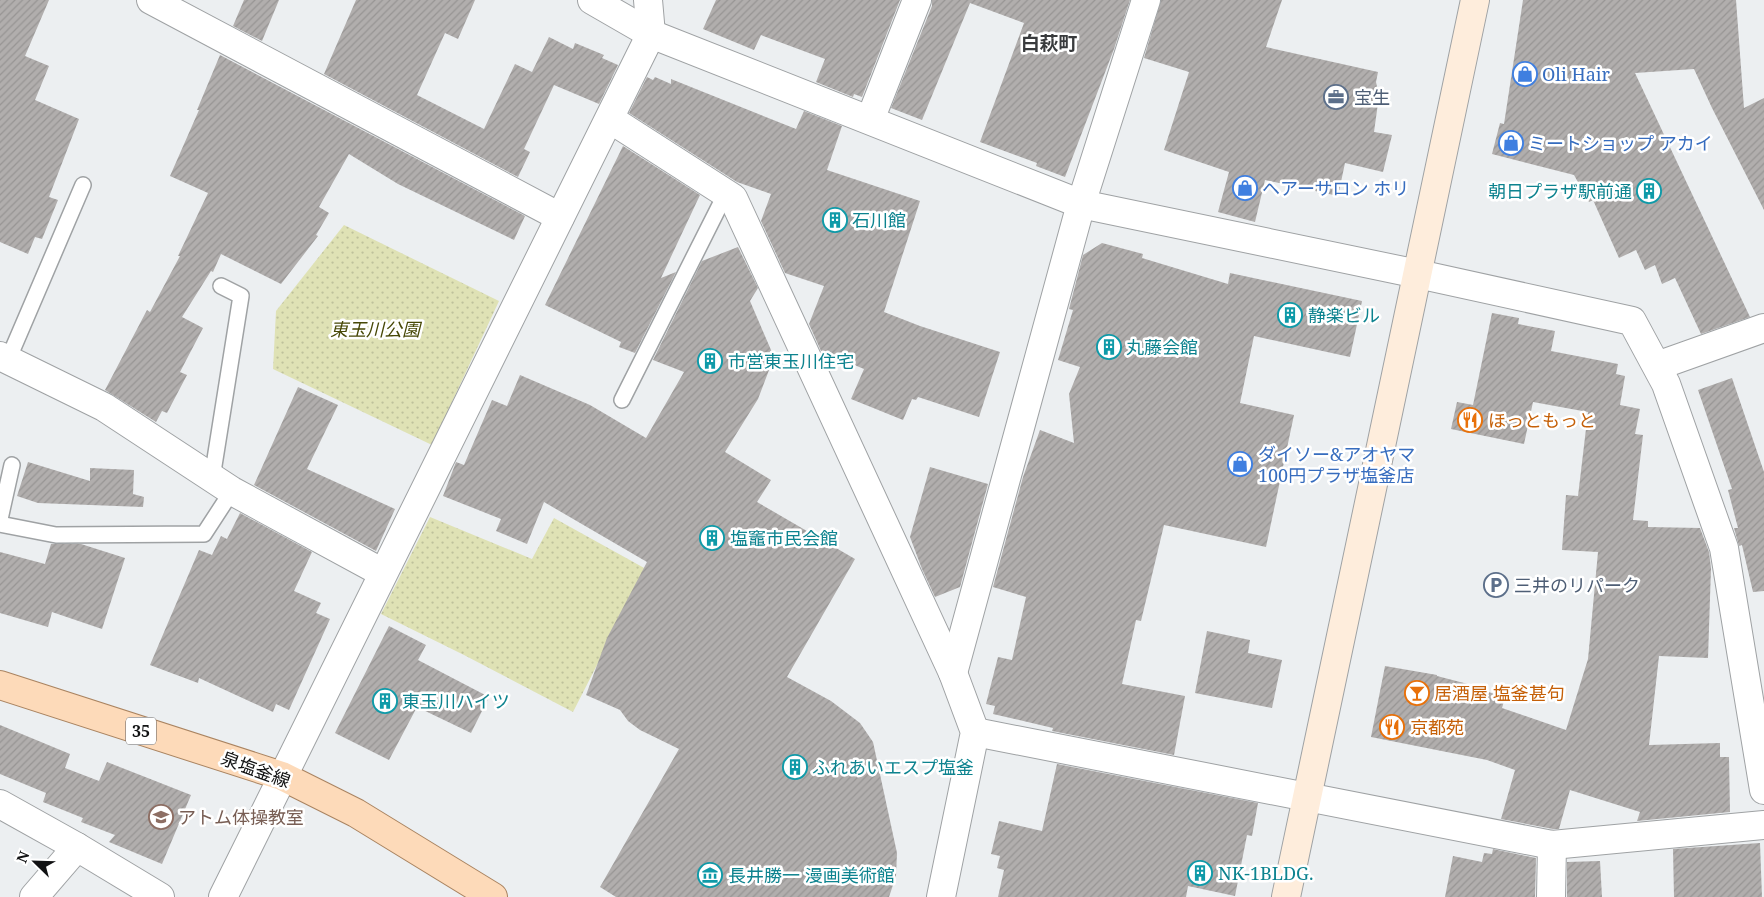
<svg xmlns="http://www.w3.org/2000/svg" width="1764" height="897" font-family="'Noto Serif','Noto Sans JP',serif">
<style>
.park{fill:url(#park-dots)}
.building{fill:url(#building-hatch)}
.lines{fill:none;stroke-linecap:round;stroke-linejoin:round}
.lane-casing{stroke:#9fa2a4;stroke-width:18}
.street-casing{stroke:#9fa2a4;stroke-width:30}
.secondary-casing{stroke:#9fa2a4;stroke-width:30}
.primary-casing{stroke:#aa8461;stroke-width:30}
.lane{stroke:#fff;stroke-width:15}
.street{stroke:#fff;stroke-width:28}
.secondary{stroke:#feeddc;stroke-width:28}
.primary{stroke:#fddab9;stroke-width:28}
.labels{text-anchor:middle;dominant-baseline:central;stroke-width:5;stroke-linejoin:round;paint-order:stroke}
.shield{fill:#fff;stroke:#58595a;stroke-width:1}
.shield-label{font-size:16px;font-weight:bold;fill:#111213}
.shop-label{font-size:18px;fill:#366cbe;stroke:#fff;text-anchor:start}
.service-label{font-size:18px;fill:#4e5e75;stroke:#fff;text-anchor:start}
.culture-label{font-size:18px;fill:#0d838f;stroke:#fff;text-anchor:start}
.park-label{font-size:18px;font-style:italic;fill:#474807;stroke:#fff}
.food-label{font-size:18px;fill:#c56008;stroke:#fff;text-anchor:start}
.street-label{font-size:18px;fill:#111213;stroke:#fff}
.education-label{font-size:18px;fill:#785e54;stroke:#fff;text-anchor:start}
.neighbourhood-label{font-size:19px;font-weight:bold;fill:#393b3d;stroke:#fff}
</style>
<defs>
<pattern id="park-dots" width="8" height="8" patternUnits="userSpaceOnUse" patternTransform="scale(1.25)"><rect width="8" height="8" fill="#dfe2b5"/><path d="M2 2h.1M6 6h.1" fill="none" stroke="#bec19b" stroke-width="1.8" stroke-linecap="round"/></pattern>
<pattern id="building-hatch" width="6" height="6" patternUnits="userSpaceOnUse" patternTransform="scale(1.25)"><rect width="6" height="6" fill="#b1aead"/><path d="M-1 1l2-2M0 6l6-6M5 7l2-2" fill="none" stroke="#979594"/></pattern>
</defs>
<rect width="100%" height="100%" fill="#eceff1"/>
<g class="park">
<polygon points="344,225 499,301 432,445 273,369 276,311"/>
<polygon points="430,517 532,559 554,518 646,569 573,712 464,655 381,614"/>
</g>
<g class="building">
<polygon points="0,0 49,0 25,56 49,66 35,100 79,119 49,197 58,200 42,239 35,237 28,254 0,242"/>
<polygon points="244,0 279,0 262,41 233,26"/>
<polygon points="356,0 475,0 458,39 445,33 417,95 484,129 515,64 532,72 549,37 573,49 575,43 604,55 602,58 618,65 599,104 554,85 524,149 530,152 518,177 324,74"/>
<polygon points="716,0 900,0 862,97 854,94 853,97 816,82 825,59 761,35 754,50 703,29"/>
<polygon points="932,0 1130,0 1114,49 1065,177 1036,166 1037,163 980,142 1024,23 970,3 922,120 891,108 932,6"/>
<polygon points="1161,0 1282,0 1266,47 1378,72 1376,82 1379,96 1374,132 1392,135 1383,172 1345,163 1338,196 1265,180 1255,222 1218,212 1229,172 1164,150 1189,72 1144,58"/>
<polygon points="1523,0 1736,0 1744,108 1764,98 1764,210 1712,108 1694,69 1635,73 1750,317 1701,334 1675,278 1662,284 1655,265 1645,270 1636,250 1619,258 1593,200 1589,202 1574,175 1492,154 1500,123 1504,124"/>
<polygon points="220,55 525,216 514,240 398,184 349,154 319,207 329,213 316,235 318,236 281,284 221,254 213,272 211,271 182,317 203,328 180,372 187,375 167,413 162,411 156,422 105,390 147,310 150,312 180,256 178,256 208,193 170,176 199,110 197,110"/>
<polygon points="647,77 653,80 655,77 671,84 671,79 796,129 804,111 842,126 827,170 920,201 884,312 920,326 1000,352 979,417 918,397 916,400 912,399 903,420 851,399 864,369 821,351 809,324 824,286 785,273 761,221 771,194 737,182 629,113"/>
<polygon points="623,146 700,195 661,278 676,272 635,353 619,347 621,342 545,305"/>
<polygon points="1102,243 1143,254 1142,258 1228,284 1230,273 1362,301 1350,357 1254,336 1240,403 1294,415 1266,547 1164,525 1141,621 1136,620 1122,684 1185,696 1174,755 1052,731 1053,728 993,714 995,706 986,704 998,657 1012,660 1026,597 993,587 1023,477 1040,430 1074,443 1069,394 1080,367 1058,360 1073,310 1069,309 1083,255"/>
<polygon points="738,247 758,288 750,301 774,357 758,399 725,452 771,480 757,502 855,559 787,677 831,701 860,723 873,742 897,853 896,876 889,897 616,897 600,887 679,749 640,730 628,721 620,710 586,695 607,638 647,562 544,502 527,544 496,531 501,519 443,496 456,462 464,465 492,400 507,406 520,375 590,405 646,438 684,372 653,360 702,261"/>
<polygon points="1492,313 1519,318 1518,324 1555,331 1551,351 1618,364 1616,374 1625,376 1620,405 1640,409 1635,434 1643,435 1633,520 1648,521 1648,527 1700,528 1709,552 1711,568 1708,658 1659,656 1649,745 1720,743 1720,757 1729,757 1730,812 1637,821 1640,812 1570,790 1559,829 1553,829 1501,819 1515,770 1487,760 1371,737 1385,666 1437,675 1437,676 1487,689 1486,691 1505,698 1502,708 1566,730 1588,659 1598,552 1562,550 1566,495 1578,496 1588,412 1533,402 1524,444 1451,429 1457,402 1473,405"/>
<polygon points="1732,378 1764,472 1764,591 1753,592 1742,545 1739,546 1734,528 1738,528 1728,490 1732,489 1698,390"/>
<polygon points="298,387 338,405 307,469 395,509 376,551 254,485"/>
<polygon points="28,462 90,481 90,468 134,470 133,494 144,497 143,507 38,503 17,496"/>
<polygon points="930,467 988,484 960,587 935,597 922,569 910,537"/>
<polygon points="240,513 312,552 294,591 321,603 316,613 330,619 289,710 276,704 273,712 199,678 198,683 150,665 199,550 212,555 221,536 227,539"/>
<polygon points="51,544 81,544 125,558 102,629 52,612 48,627 0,613 0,552 45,564"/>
<polygon points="389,626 426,645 418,660 489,697 471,733 417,707 389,760 335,733"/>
<polygon points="1207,631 1250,640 1248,653 1282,660 1272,708 1195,693"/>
<polygon points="0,725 70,754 65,768 99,781 107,762 191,795 162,864 109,842 115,835 81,822 83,818 43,802 46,793 0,774"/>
<polygon points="1057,764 1258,803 1252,836 1247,835 1235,896 1188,886 1186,897 998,897 1004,870 997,868 1000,856 991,854 999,821 1042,831"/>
<polygon points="1760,843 1762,897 1674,897 1673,849"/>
<polygon points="1493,849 1536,858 1535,897 1445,897 1453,856 1482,862 1484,853 1492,854"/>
<polygon points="1600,861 1602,897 1567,897 1567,862"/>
</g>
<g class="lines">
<defs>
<g id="lane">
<polyline points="8,360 83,185"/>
<polyline points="622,400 726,193"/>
<polyline points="212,478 241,296 221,286"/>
<polyline points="0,519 12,465"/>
<polyline points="0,524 56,535 204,534 232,491"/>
</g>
<g id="street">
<polyline points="151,0 560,217"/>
<polyline points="592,0 651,34 1081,204 1418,274 1632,321 1666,384 1724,548 1764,790"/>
<polyline points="610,119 733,198 953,673 975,732 941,897"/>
<polyline points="870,120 917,0"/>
<polyline points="0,356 104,407 232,491 383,573"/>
<polyline points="1657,366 1764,328"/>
<polyline points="953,673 1081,204 1146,0"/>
<polyline points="975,732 1552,845 1764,825"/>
<polyline points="0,804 77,847 160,897"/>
<polyline points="34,897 77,847"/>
<polyline points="223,897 651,34 648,0"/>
<polyline points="1551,897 1552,845"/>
</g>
<polyline id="secondary" points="1286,897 1475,0"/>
<polyline id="primary" points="0,685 282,776 356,813 493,897"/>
</defs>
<use href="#lane" class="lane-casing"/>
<use href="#street" class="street-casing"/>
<use href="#secondary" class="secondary-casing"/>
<use href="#primary" class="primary-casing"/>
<use href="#lane" class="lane"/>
<use href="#street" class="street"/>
<use href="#secondary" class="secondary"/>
<use href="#primary" class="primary"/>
</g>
<defs>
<symbol id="shop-ring" viewBox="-11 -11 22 22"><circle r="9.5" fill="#fff" stroke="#3f7fe0" stroke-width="1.5"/><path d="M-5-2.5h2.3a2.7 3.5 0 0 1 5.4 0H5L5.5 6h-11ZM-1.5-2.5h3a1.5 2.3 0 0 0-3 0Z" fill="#3f7fe0"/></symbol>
<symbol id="office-ring" viewBox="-11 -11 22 22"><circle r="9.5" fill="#fff" stroke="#5c6f8a" stroke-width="1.5"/><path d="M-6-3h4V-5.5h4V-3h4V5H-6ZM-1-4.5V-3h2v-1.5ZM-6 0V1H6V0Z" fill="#5c6f8a"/></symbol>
<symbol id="building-ring" viewBox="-11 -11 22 22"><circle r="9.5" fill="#fff" stroke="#0f9aa8" stroke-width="1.5"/><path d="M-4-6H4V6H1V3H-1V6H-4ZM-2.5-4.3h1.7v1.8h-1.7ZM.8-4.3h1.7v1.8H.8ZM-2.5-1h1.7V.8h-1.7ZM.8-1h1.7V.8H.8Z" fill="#0f9aa8"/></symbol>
<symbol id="restaurant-ring" viewBox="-11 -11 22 22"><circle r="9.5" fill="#fff" stroke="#e8710a" stroke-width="1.5"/><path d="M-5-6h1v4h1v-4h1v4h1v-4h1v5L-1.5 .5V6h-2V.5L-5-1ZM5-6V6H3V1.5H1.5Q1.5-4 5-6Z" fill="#e8710a"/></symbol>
<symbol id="parking-ring" viewBox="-11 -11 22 22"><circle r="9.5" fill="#fff" stroke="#5c6f8a" stroke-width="1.5"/><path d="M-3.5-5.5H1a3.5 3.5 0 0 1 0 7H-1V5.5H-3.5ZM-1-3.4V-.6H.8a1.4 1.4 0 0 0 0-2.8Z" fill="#5c6f8a"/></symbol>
<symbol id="bar-ring" viewBox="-11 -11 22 22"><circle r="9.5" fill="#fff" stroke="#e8710a" stroke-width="1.5"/><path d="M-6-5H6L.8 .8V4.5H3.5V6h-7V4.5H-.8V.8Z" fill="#e8710a"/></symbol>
<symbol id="school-ring" viewBox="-11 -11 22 22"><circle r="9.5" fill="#fff" stroke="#8d6e63" stroke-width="1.5"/><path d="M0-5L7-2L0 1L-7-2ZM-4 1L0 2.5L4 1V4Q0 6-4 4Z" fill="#8d6e63"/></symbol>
<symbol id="museum-ring" viewBox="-11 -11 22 22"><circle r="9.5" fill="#fff" stroke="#0f9aa8" stroke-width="1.5"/><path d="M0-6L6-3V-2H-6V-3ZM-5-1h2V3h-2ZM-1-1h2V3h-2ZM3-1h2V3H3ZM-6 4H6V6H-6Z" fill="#0f9aa8"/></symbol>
</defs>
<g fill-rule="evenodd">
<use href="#shop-ring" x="1511" y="60" width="28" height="28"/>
<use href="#office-ring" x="1322" y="83" width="28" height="28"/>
<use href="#shop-ring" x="1497" y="129" width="28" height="28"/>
<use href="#shop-ring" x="1231" y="174" width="28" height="28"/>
<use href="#building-ring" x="1635" y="177" width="28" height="28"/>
<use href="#building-ring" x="821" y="206" width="28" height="28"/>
<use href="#building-ring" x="1276" y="301" width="28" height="28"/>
<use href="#building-ring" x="1095" y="333" width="28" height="28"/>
<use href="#building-ring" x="696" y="347" width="28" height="28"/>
<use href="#restaurant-ring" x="1456" y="406" width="28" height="28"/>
<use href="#shop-ring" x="1226" y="450" width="28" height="28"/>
<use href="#building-ring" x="698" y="524" width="28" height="28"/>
<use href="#parking-ring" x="1482" y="571" width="28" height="28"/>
<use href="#bar-ring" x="1403" y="679" width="28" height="28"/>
<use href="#building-ring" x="371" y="687" width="28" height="28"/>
<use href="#restaurant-ring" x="1378" y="713" width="28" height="28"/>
<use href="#building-ring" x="781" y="753" width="28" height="28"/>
<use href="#school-ring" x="147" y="803" width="28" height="28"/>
<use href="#building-ring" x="1186" y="859" width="28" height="28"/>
<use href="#museum-ring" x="696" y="861" width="28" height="28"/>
</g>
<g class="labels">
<rect class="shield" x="126" y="717.5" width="30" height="27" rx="4"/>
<g class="shield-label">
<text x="141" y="731">35</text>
</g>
<g class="shop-label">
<text x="1542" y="74">Oli Hair</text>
<text x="1528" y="143">ミートショップ アカイ</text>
<text x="1262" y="188">ヘアーサロン ホリ</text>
<text x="1258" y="454">ダイソー&amp;アオヤマ<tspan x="1258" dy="21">100円プラザ塩釜店</tspan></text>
</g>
<g class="service-label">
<text x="1354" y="97">宝生</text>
<text x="1514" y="585">三井のリパーク</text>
</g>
<g class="culture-label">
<text x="1632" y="191" text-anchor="end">朝日プラザ駅前通</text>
<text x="852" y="220">石川館</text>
<text x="1308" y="315">静楽ビル</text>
<text x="1126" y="347">丸藤会館</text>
<text x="728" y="361">市営東玉川住宅</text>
<text x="730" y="538">塩竈市民会館</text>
<text x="402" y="701">東玉川ハイツ</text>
<text x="812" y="767">ふれあいエスプ塩釜</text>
<text x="1218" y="873">NK-1BLDG.</text>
<text x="728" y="875">長井勝一 漫画美術館</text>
</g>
<g class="park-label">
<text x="375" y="329">東玉川公園</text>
</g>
<g class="food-label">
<text x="1488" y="420">ほっともっと</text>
<text x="1434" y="693">居酒屋 塩釜甚句</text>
<text x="1410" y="727">京都苑</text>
</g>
<g class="street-label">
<text transform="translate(256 769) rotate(20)">泉塩釜線</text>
</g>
<g class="education-label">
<text x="178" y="817">アトム体操教室</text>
</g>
<g class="neighbourhood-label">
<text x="1049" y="43">白萩町</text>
</g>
</g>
<g transform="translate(35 862) rotate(293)" stroke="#ffffff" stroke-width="4" paint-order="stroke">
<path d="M0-4L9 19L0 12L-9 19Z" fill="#111213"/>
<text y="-8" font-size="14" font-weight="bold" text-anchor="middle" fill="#111213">N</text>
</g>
</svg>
